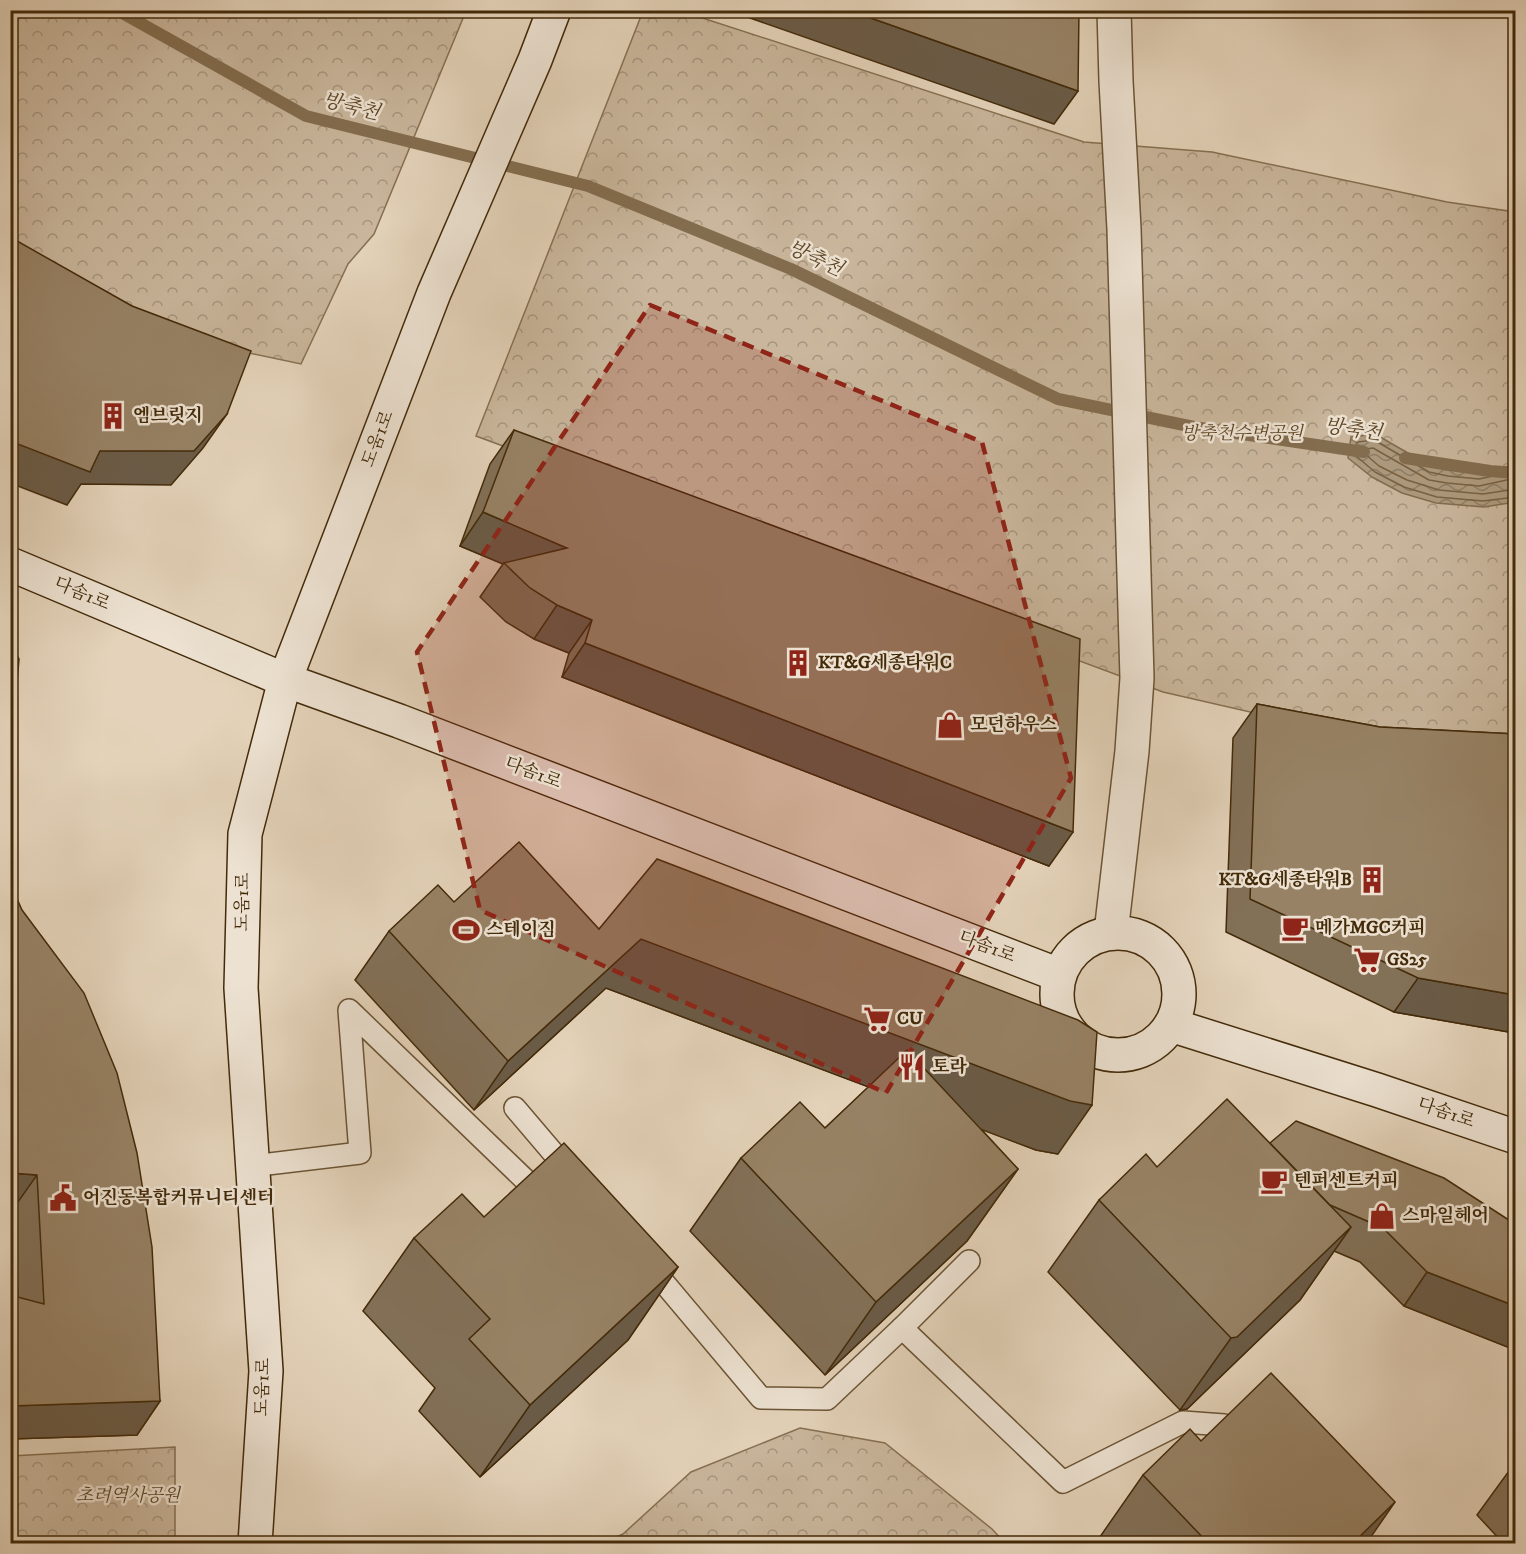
<svg xmlns="http://www.w3.org/2000/svg" width="1526" height="1554" font-family="'IM FELL DW Pica','Noto Serif KR',serif">
<style>
.forest{fill:url(#forest-crowns);stroke:#867052;stroke-width:1.5}
.water{fill:url(#water-waves);stroke:#836d4f;stroke-width:1.5}
.lines{fill:none;stroke-linecap:round;stroke-linejoin:round}
.shore{stroke:#786244;stroke-width:1.5}
.stream{stroke:#836d4f;stroke-width:12}
.lane-casing{stroke:#6b5435;stroke-width:24}
.street-casing{stroke:#6b5435;stroke-width:36}
.secondary-casing{stroke:#432a09;stroke-width:36}
.lane{stroke:#ede2d2;stroke-width:21}
.street{stroke:#ede2d2;stroke-width:33}
.secondary{stroke:#ede2d2;stroke-width:33}
.wall{fill:#827057;stroke:#432a09;stroke-width:1.5}
.shaded-wall{fill:#6a5b47;stroke:#432a09;stroke-width:1.5}
.building{fill:#978265;stroke:#432a09;stroke-width:1.5}
.marked{fill:#8f2418;fill-opacity:0.2;stroke:#8f2418;stroke-width:4.5;stroke-dasharray:12 8;stroke-linejoin:round}
.labels{text-anchor:middle;dominant-baseline:central;stroke-width:5;stroke-linejoin:round;paint-order:stroke}
.poi-label{font-size:18px;font-weight:bold;fill:#432a09;stroke:#ede2d2;text-anchor:start}
.park-label{font-size:18px;font-style:italic;fill:#5e4626;stroke:#ede2d2}
.street-label{font-size:18px;fill:#432a09;stroke:#ede2d2}
.water-label{font-size:20px;font-style:italic;fill:#5e4626;stroke:#ede2d2}
</style>
<defs>
<pattern id="forest-crowns" width="20" height="18" patternUnits="userSpaceOnUse" patternTransform="scale(1.5)"><rect width="20" height="18" fill="#c9b69c"/><path d="M2 6a3 3 0 1 1 6 0M12 15a3 3 0 1 1 6 0" fill="none" stroke="#a5947d"/></pattern>
<pattern id="water-waves" width="16" height="10" patternUnits="userSpaceOnUse" patternTransform="scale(1.5)"><rect width="16" height="10" fill="#ad9a7e"/><path d="M0 5q4-4 8 0t8 0" fill="none" stroke="#8e7e65"/></pattern>
</defs>
<rect width="100%" height="100%" fill="#e4d3ba"/>
<filter id="stains"><feTurbulence type="fractalNoise" baseFrequency=".00333" numOctaves="4"/><feColorMatrix values="0 0 0 0 .2 0 0 0 0 .09 0 0 0 0 .02 0 0 0 .5 -.17"/></filter>
<radialGradient id="worn" r=".72"><stop offset=".6" stop-color="#630" stop-opacity="0"/><stop offset="1" stop-color="#630" stop-opacity=".3"/></radialGradient>
<g class="forest">
<polygon points="11,11 466,11 374,234 348,264 301,364 240,351 112,298 11,243"/>
<polygon points="643,11 681,11 1084,142 1212,152 1447,202 1515,212 1515,755 1346,734 1163,692 476,436"/>
<polygon points="800,1428 885,1443 992,1529 1005,1543 603,1543 623,1534 691,1472"/>
<polygon points="175,1447 175,1543 11,1543 11,1456"/>
</g>
<polygon class="water" points="1375,434 1432,467 1449,470 1478,473 1515,465 1515,502 1484,507 1436,503 1402,493 1372,477 1348,458 1351,437"/>
<g class="lines">
<g class="shore">
<path d="M1516,471L1479,479L1448,476L1429,472L1374,440L1358,442C1355,444 1354,453 1356,456L1375,472L1404,487L1437,497L1483,501L1516,497"/>
<polyline points="1516,478 1479,486 1447,483 1429,480 1373,448 1366,449 1364,451 1365,454 1379,466 1407,480 1439,490 1483,494 1516,489"/>
</g>
<g class="stream">
<polyline points="117,10 306,116 588,186 791,269 1058,399 1194,427 1364,452"/>
<polyline points="1405,458 1490,471 1516,473"/>
</g>
<defs>
<g id="lane">
<polyline points="515,1108 572,1175"/>
<polyline points="252,1166 360,1153 349,1010 544,1198"/>
<polyline points="649,1265 761,1398 827,1399 902,1328 1063,1482 1183,1422 1224,1425 1242,1438"/>
<polyline points="902,1328 969,1261"/>
</g>
<polyline id="street" points="1111,933 1132,751 1137,678 1124,229 1116,81 1114,10"/>
<g id="secondary">
<polyline points="10,564 285,680 399,721 1059,975"/>
<circle cx="1118" cy="994" r="61"/>
<polyline points="1171,1025 1377,1090 1516,1137"/>
<polyline points="255,1544 266,1371 241,988 245,834 285,680 434,293 535,60 554,10"/>
</g>
</defs>
<use href="#lane" class="lane-casing"/>
<use href="#street" class="street-casing"/>
<use href="#secondary" class="secondary-casing"/>
<use href="#lane" class="lane"/>
<use href="#street" class="street"/>
<use href="#secondary" class="secondary"/>
</g>
<g class="wall">
<polygon points="514,430 1049,866 562,677 569,653 534,639 506,622 480,597 503,564 460,546 490,464"/>
<polygon points="1257,704 1380,727 1515,734 1515,1033 1394,1012 1226,932 1233,738"/>
<polygon points="10,883 160,1401 137,1435 10,1439 10,1295 18,1297 13,1209 10,1209"/>
<polygon points="454,902 599,929 1058,1154 1036,1150 981,1129 1018,1169 967,1241 825,1375 690,1231 741,1158 825,1128 869,1087 606,988 474,1110 355,980 389,931"/>
<polygon points="1270,1143 1515,1224 1515,1350 1404,1306 1360,1262 1334,1251 1300,1300 1187,1409 1180,1410 1048,1272 1099,1200 1157,1167"/>
<polygon points="484,1217 678,1267 628,1340 480,1477 419,1411 435,1388 363,1311 414,1238"/>
<polygon points="1201,1441 1366,1544 1095,1544 1143,1475"/>
<polygon points="1515,1464 1515,1544 1504,1544 1477,1515 1509,1471"/>
</g>
<g class="shaded-wall">
<polygon points="727,10 848,10 1078,91 1054,124"/>
<polygon points="227,414 203,448 171,485 81,484 67,505 10,483 10,441 100,451"/>
<polygon points="483,512 567,548 503,564 460,546"/>
<polygon points="557,605 592,620 569,653 534,639"/>
<polygon points="585,643 1073,832 1049,866 562,677"/>
<polygon points="641,939 1092,1105 1058,1154 1036,1150 606,988 474,1110 508,1061"/>
<polygon points="1418,978 1515,995 1515,1033 1394,1012"/>
<polygon points="1018,1169 967,1241 825,1375 876,1302"/>
<polygon points="10,1173 37,1175 13,1209 10,1209"/>
<polygon points="1351,1227 1300,1300 1187,1409 1180,1410 1231,1338"/>
<polygon points="678,1267 628,1340 480,1477 530,1405"/>
<polygon points="1427,1272 1515,1306 1515,1350 1404,1306"/>
<polygon points="160,1401 137,1435 10,1439 10,1406"/>
<polygon points="1395,1502 1366,1544 1352,1544"/>
</g>
<g class="building">
<polygon points="848,10 1079,10 1078,91"/>
<polygon points="10,237 132,306 251,351 227,414 194,451 100,451 90,472 10,441"/>
<polygon points="514,430 1080,639 1073,832 585,643 592,620 557,605 530,588 504,563 567,548 483,512"/>
<polygon points="10,644 19,659 17,682 10,690"/>
<polygon points="1257,704 1380,727 1515,734 1515,995 1418,978 1250,899"/>
<polygon points="519,842 599,929 657,859 1078,1020 1097,1032 1092,1105 1070,1101 641,939 508,1061 389,931 438,885 454,902"/>
<polygon points="10,883 22,910 84,993 117,1073 137,1153 152,1247 160,1401 10,1406 10,1295 44,1304 37,1175 10,1173"/>
<polygon points="907,1050 1018,1169 876,1302 741,1158 800,1102 825,1128"/>
<polygon points="1227,1099 1351,1227 1237,1337 1231,1338 1099,1200 1146,1154 1157,1167"/>
<polygon points="1296,1121 1444,1178 1515,1224 1515,1306 1427,1272 1383,1228 1330,1205 1270,1143"/>
<polygon points="564,1143 678,1267 530,1405 469,1339 490,1319 414,1238 462,1194 484,1217"/>
<polygon points="1271,1373 1395,1502 1352,1544 1209,1544 1143,1475 1190,1429 1201,1441"/>
<polygon points="1515,1464 1515,1478 1509,1471"/>
</g>
<path class="marked" d="M650,305L982,442L1071,778L886,1093L480,910L417,652Z"/>
<defs>
<symbol id="building-bare" viewBox="-9 -9 18 18"><path d="M-4-6H4V6H1V3H-1V6H-4ZM-2.5-4.3h1.7v1.8h-1.7ZM.8-4.3h1.7v1.8H.8ZM-2.5-1h1.7V.8h-1.7ZM.8-1h1.7V.8H.8Z" fill="#8f2418" stroke="#ede2d2" stroke-width="2.5" paint-order="stroke"/></symbol>
<symbol id="shop-bare" viewBox="-9 -9 18 18"><path d="M-5-2.5h2.3a2.7 3.5 0 0 1 5.4 0H5L5.5 6h-11ZM-1.5-2.5h3a1.5 2.3 0 0 0-3 0Z" fill="#8f2418" stroke="#ede2d2" stroke-width="2.5" paint-order="stroke"/></symbol>
<symbol id="cafe-bare" viewBox="-9 -9 18 18"><path d="M-5.5-4.5H6V0H3Q3 3.5 0 3.5H-2.5Q-5.5 3.5-5.5 0ZM3-3.2v2h1.7v-2ZM-6 4.5H4V6H-6Z" fill="#8f2418" stroke="#ede2d2" stroke-width="2.5" paint-order="stroke"/></symbol>
<symbol id="stadium-bare" viewBox="-9 -9 18 18"><path d="M0-5a6.5 5 0 1 0 0 10a6.5 5 0 1 0 0-10ZM-3.5-1.8h7v3.6h-7Z" fill="#8f2418" stroke="#ede2d2" stroke-width="2.5" paint-order="stroke"/></symbol>
<symbol id="supermarket-bare" viewBox="-9 -9 18 18"><path d="M-6-5.5h2.5l.6 2H6L4.5 2H-2.5L-4.4-4H-6ZM-1.5 3.2a1.3 1.3 0 1 0 .1 0ZM3 3.2a1.3 1.3 0 1 0 .1 0Z" fill="#8f2418" stroke="#ede2d2" stroke-width="2.5" paint-order="stroke"/></symbol>
<symbol id="restaurant-bare" viewBox="-9 -9 18 18"><path d="M-5-6h1v4h1v-4h1v4h1v-4h1v5L-1.5 .5V6h-2V.5L-5-1ZM5-6V6H3V1.5H1.5Q1.5-4 5-6Z" fill="#8f2418" stroke="#ede2d2" stroke-width="2.5" paint-order="stroke"/></symbol>
<symbol id="civic-bare" viewBox="-9 -9 18 18"><path d="M-.6-6.5H3V-4.5H.6V-3L4-1V1h2V6H-6V1h2V-1L-.6-3ZM-1.2 2.5V6h2.4V2.5Z" fill="#8f2418" stroke="#ede2d2" stroke-width="2.5" paint-order="stroke"/></symbol>
</defs>
<g fill-rule="evenodd">
<use href="#building-bare" x="94" y="397" width="38" height="38"/>
<use href="#building-bare" x="779" y="644" width="38" height="38"/>
<use href="#shop-bare" x="931" y="706" width="38" height="38"/>
<use href="#building-bare" x="1353" y="861" width="38" height="38"/>
<use href="#cafe-bare" x="1276" y="909" width="38" height="38"/>
<use href="#stadium-bare" x="447" y="911" width="38" height="38"/>
<use href="#supermarket-bare" x="1348" y="941" width="38" height="38"/>
<use href="#supermarket-bare" x="858" y="1000" width="38" height="38"/>
<use href="#restaurant-bare" x="893" y="1048" width="38" height="38"/>
<use href="#cafe-bare" x="1255" y="1162" width="38" height="38"/>
<use href="#civic-bare" x="44" y="1179" width="38" height="38"/>
<use href="#shop-bare" x="1363" y="1197" width="38" height="38"/>
</g>
<g class="labels">
<g class="poi-label">
<text x="133" y="416">엠브릿지</text>
<text x="818" y="663">KT&amp;G세종타워C</text>
<text x="970" y="725">모던하우스</text>
<text x="1352" y="880" text-anchor="end">KT&amp;G세종타워B</text>
<text x="1315" y="928">메가MGC커피</text>
<text x="486" y="930">스테이짐</text>
<text x="1387" y="960">GS25</text>
<text x="897" y="1019">CU</text>
<text x="932" y="1067">토라</text>
<text x="1294" y="1181">텐퍼센트커피</text>
<text x="83" y="1198">어진동복합커뮤니티센터</text>
<text x="1402" y="1216">스마일헤어</text>
</g>
<g class="park-label">
<text x="1242" y="434">방축천수변공원</text>
<text x="128" y="1496">초려역사공원</text>
</g>
<g class="street-label">
<text transform="translate(378 439) rotate(-69)">도움1로</text>
<text transform="translate(82 594) rotate(23)">다솜1로</text>
<text transform="translate(533 773) rotate(21)">다솜1로</text>
<text transform="translate(243 902) rotate(-89)">도움1로</text>
<text transform="translate(987 947) rotate(21)">다솜1로</text>
<text transform="translate(1446 1113) rotate(19)">다솜1로</text>
<text transform="translate(263 1387) rotate(-88)">도움1로</text>
</g>
<g class="water-label">
<text transform="translate(351 107) rotate(14)">방축천</text>
<text transform="translate(815 259) rotate(25)">방축천</text>
<text transform="translate(1353 430) rotate(8)">방축천</text>
</g>
</g>
<rect width="1526" height="1554" fill="none" stroke="#e4d3ba" stroke-width="36"/>
<rect x="12" y="12" width="1502" height="1530" fill="none" stroke="#432a09" stroke-width="3"/>
<rect x="18" y="18" width="1490" height="1518" fill="none" stroke="#432a09" stroke-width="1.5"/>
<rect width="100%" height="100%" filter="url(#stains)"/>
<rect width="100%" height="100%" fill="url(#worn)"/>
</svg>
